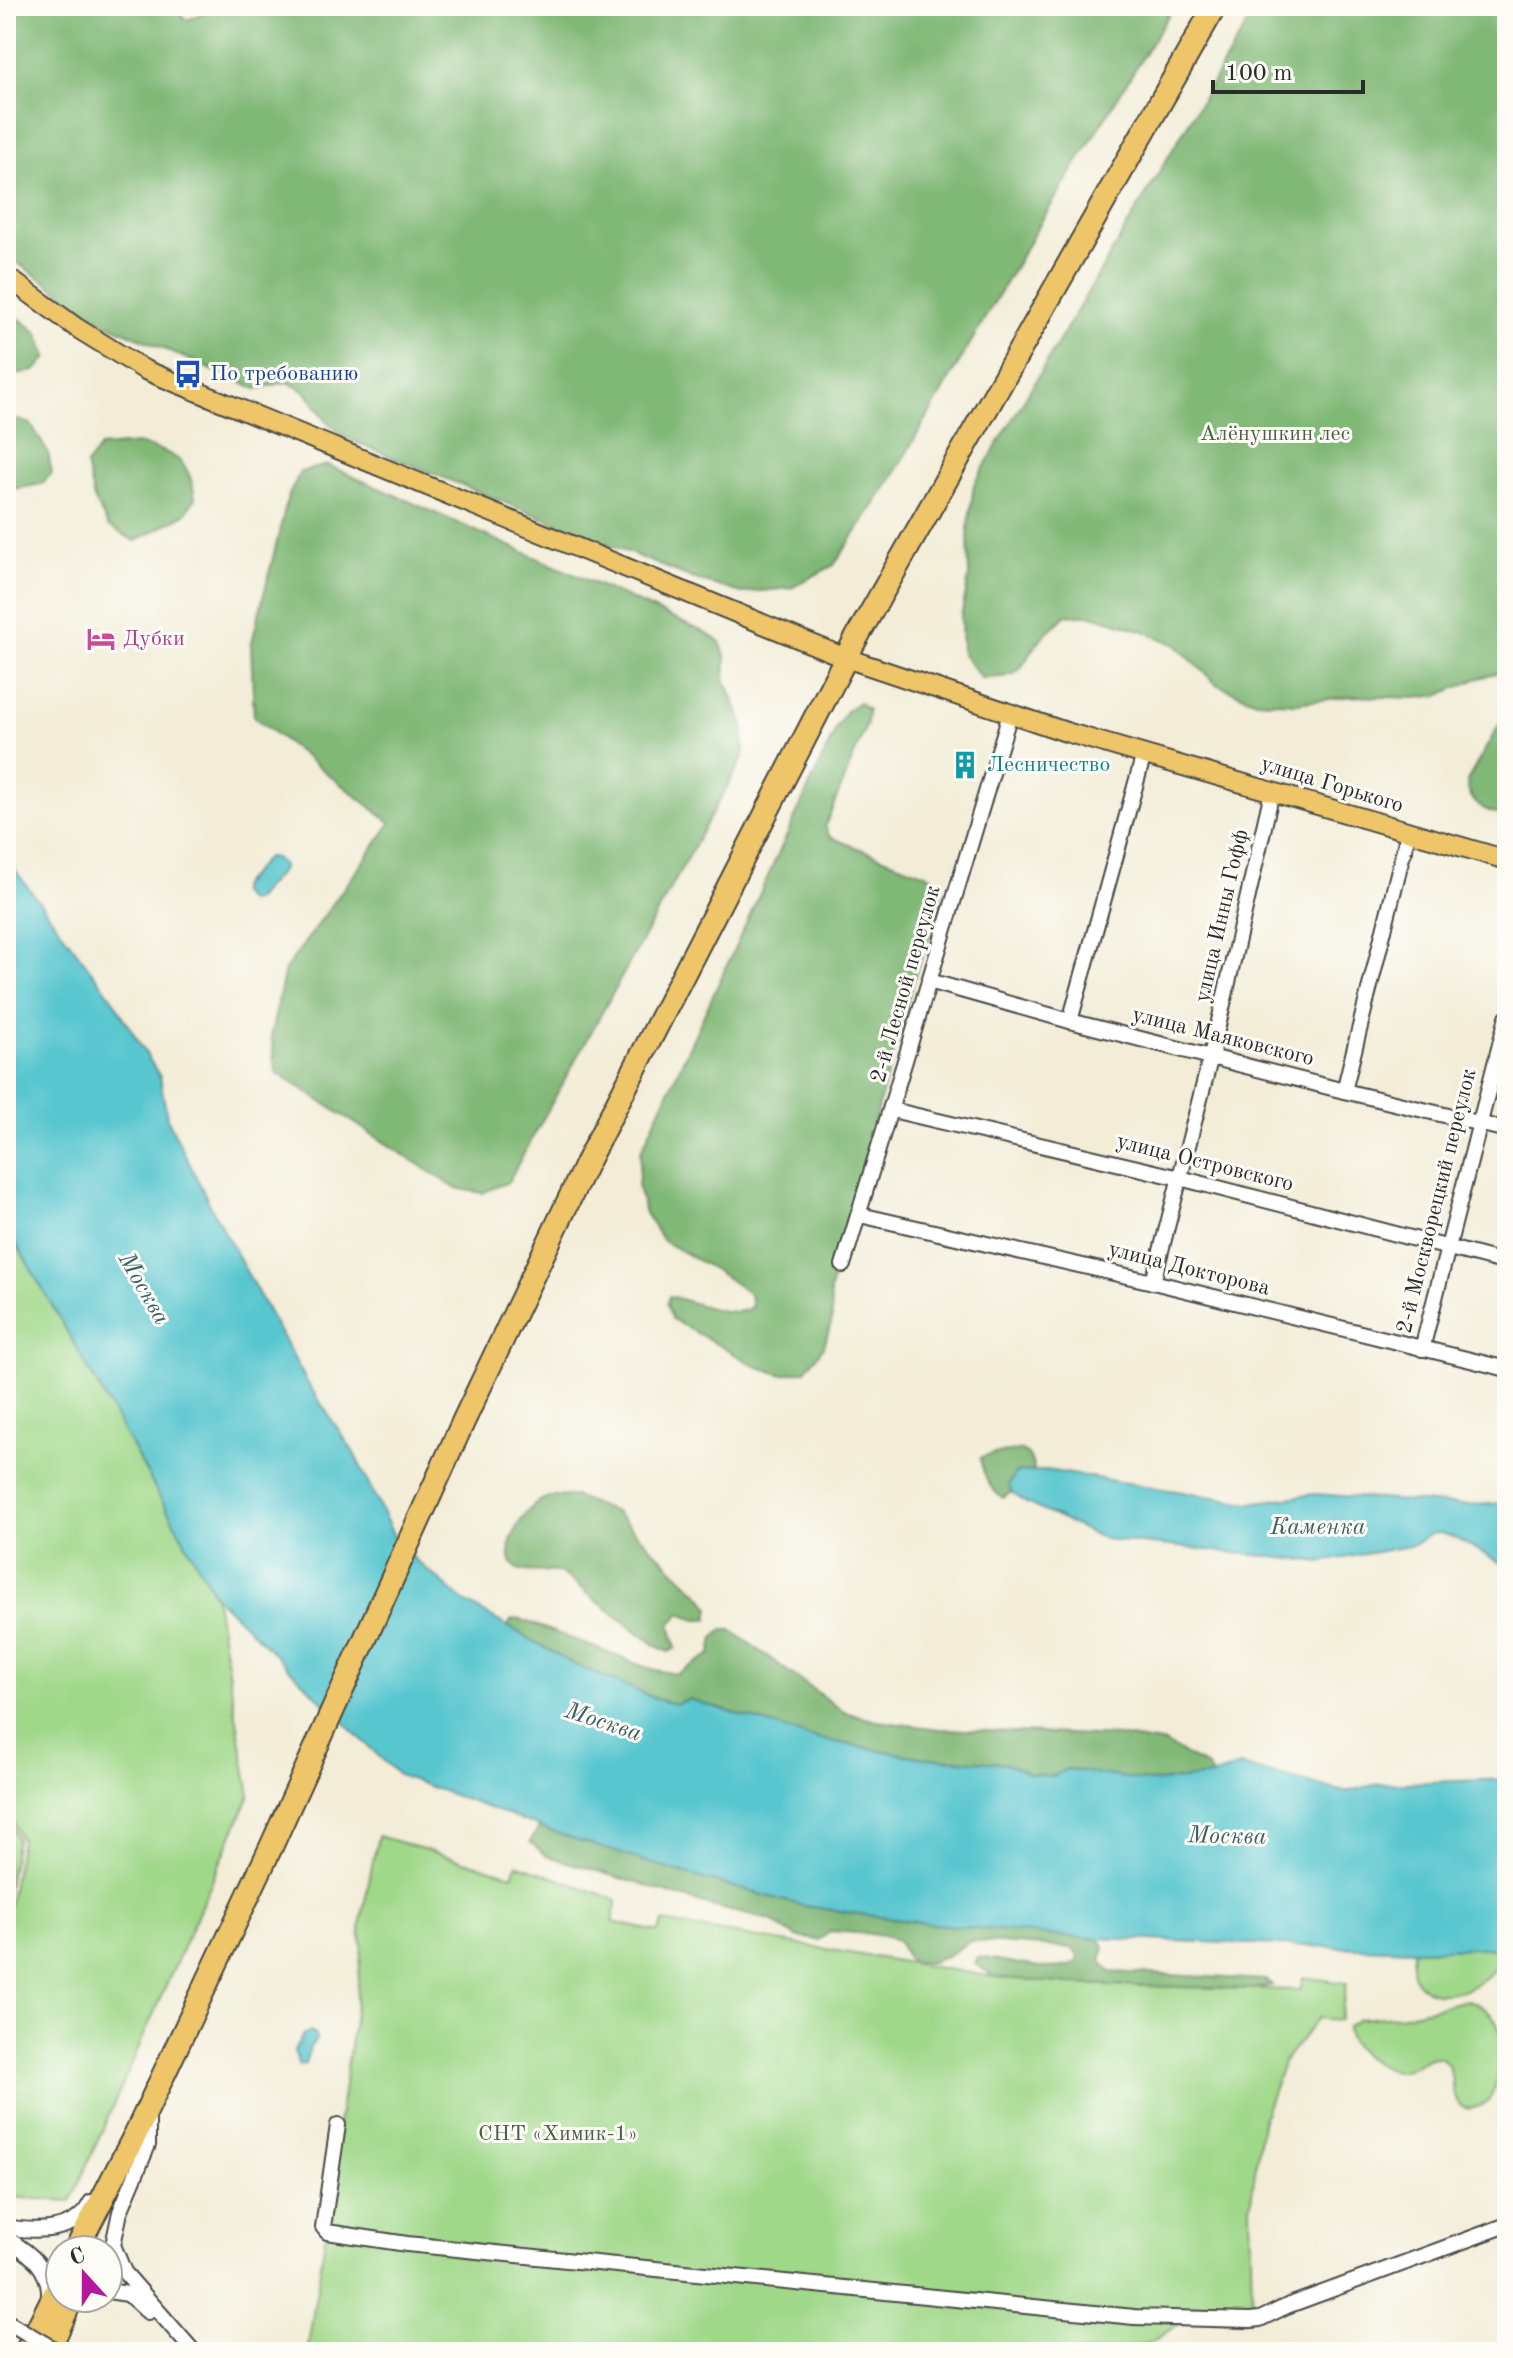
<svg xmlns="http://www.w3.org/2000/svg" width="1513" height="2358" font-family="'Old Standard TT',serif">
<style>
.green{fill:#a0d88a;stroke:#66825a;stroke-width:2}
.forest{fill:#80b876;stroke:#567250;stroke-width:2}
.water{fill:#59c6cf;stroke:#42787d;stroke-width:2}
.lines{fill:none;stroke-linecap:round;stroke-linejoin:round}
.minor-casing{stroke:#494845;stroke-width:18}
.major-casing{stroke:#494845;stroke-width:22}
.highway-casing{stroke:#494845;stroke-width:26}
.minor{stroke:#fff;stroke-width:14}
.major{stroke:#eec569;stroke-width:18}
.highway{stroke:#eec569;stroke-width:22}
.minor-bridge-casing{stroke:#494845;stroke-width:18;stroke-linecap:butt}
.minor-bridge{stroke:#fff;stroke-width:14}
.labels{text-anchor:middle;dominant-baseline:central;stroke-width:6;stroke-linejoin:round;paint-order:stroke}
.transit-label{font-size:22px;fill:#164399;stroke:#fdfcf7;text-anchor:start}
.park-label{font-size:22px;fill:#4e5f48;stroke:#fdfcf7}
.hotel-label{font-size:22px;fill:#b23c85;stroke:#fdfcf7;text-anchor:start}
.culture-label{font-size:22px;fill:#0d838f;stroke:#fdfcf7;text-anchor:start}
.street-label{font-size:22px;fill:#2b2b2b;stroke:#fdfcf7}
.water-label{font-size:24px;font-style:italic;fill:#3b6164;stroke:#fdfcf7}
</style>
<rect width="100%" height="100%" fill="#fdfcf7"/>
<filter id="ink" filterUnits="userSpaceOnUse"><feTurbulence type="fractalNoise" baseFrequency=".0125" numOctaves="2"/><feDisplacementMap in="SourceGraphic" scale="16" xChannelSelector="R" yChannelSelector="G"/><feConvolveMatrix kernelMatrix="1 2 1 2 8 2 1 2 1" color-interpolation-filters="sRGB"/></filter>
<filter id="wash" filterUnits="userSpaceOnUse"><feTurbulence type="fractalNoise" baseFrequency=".006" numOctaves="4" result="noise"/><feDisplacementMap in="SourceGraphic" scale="32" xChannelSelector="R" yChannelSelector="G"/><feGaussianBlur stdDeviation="1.8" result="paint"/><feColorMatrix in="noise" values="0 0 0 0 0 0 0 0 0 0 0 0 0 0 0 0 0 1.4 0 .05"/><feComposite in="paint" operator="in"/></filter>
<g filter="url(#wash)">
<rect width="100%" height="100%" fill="#f3edd8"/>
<g class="green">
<polygon points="6,1226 87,1366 215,1596 250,1795 71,2201 6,2197 6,1921 21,1840 6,1805"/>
<polygon points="6,1812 17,1839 6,1895"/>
<polygon points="378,1836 512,1875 517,1864 617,1900 612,1922 658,1932 663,1922 994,1977 1070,1984 1300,1990 1303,1977 1347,1983 1340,2020 1318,2018 1283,2063 1262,2122 1250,2207 1252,2305 1250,2320 1186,2319 1150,2343 1101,2352 307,2352 326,2232 338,2125 354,2020 362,1947 360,1926"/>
<path d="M1501,1947C1503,1995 1396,2019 1414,1950Z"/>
<path d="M1467,2000C1504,2012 1506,2042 1498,2075C1495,2087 1492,2102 1480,2106C1442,2121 1461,2066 1441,2058C1429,2053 1413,2070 1400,2071C1380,2072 1347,2047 1347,2027L1358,2019L1400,2016Z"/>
</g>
<g class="forest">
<polygon points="6,6 175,6 187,20 218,6 1174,6 1039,225 889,483 834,565 791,588 741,593 692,578 345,438 326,420 305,391 287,382 256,389 103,322 6,255"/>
<path d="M1258,6H1507V670L1476,679L1440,695L1415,698L1354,696L1296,703L1256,701L1216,684L1176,645L1144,631L1092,615H1067C1058,623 1046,631 1039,641C1016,672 1025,678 981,678L962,653L961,617L969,577L968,528L974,484Z"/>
<polygon points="6,308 38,333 47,357 36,370 6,377"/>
<polygon points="6,416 31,424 48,453 52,473 41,484 15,489 6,480"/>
<path d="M139,444C175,454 190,458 195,499L185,514L135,541L108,526L94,499L86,465L100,447Z"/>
<polygon points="327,465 704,632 720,642 726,658 725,679 743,723 744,756 508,1182 482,1193 455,1188 276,1072 271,1034 285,970 391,823 254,717 251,646 288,497 300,472"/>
<path d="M859,702L868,710L867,724L825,826L829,836L842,842L931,876L941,890L940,915L917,968L844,1230L830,1291L832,1320L824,1346L806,1370L783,1375L756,1366L672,1319L667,1304L669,1296C690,1300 736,1322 752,1306L750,1294L715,1270L663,1241L645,1213L638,1187L641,1151L836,729L846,711Z"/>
<path d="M1507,717V816C1486,812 1468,805 1467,781L1501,722Z"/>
<path d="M1019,1450C1030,1453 1032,1461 1034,1471L1016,1473L1009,1484L1011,1492L1003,1498C989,1490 983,1473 980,1458C988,1452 1008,1454 1019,1450Z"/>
<path d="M574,1496L615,1512L702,1597L710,1608L708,1619H695L681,1613L670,1624L676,1648L669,1652L658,1647C634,1630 612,1612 589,1595C580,1588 570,1577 560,1573C547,1568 528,1575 518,1569C494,1554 525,1506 544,1499C552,1495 565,1497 574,1496Z"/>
<polygon points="520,1619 650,1669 677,1674 711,1654 714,1638 722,1630 731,1630 844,1712 876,1721 940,1729 1118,1736 1166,1744 1207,1767 1212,1776 1152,1782 1067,1769 1054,1776 1030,1774 1005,1763 924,1758 813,1738 689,1699 675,1704 656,1699 575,1665 507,1626 512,1620"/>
<path d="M539,1827L679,1872L804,1906L916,1922L1099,1939L1104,1946L1101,1962L1111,1972L1266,1980L1272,1985L1254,1989L1070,1984L994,1977L975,1963L977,1957C1001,1958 1061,1978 1078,1961L1077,1954L1071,1948L971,1941C946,1953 940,1969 908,1960L897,1940L881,1935L831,1931L819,1940L796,1937L770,1920L711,1906L545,1855L530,1842Z"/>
</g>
<g class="water">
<polygon points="267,857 275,858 283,865 281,871 254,901 248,901 240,894 240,887"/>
<polygon points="6,858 112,998 160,1077 167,1118 213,1211 308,1384 354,1453 398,1545 465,1602 575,1665 656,1699 675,1704 689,1699 813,1738 924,1758 1005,1763 1030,1774 1054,1776 1067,1769 1152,1782 1212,1776 1241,1766 1345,1792 1379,1784 1507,1779 1507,1947 1414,1950 1068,1937 916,1922 804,1906 679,1872 565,1836 398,1775 215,1596 87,1366 6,1226"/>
<path d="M1046,1470L1250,1503L1315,1494L1461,1505L1507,1503V1566C1491,1559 1451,1532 1437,1533C1428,1533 1421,1540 1414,1545L1321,1562L1104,1539L1026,1503L1011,1492L1009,1484L1016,1473Z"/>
<polygon points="310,2032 316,2035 316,2040 310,2047 305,2064 300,2066 294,2051 303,2035"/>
</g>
</g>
<g filter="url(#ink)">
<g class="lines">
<defs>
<g id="minor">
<polyline points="929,981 1070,1021 1344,1091 1507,1130"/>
<polyline points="1070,1021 1144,754"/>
<polyline points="1344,1091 1408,833"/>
<polyline points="892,1110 1180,1178 1507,1263"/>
<polyline points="860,1215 1153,1282 1507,1369"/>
<polyline points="843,1265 1010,714"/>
<polyline points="1153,1282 1211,1056 1272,792"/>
<polyline points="1422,1349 1507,1017"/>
<polyline points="148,2116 148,2145 120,2212 113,2245 124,2272 194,2352"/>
<polyline points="338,2125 323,2227 327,2232 407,2244 1134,2317 1250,2320 1260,2319 1287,2306 1507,2225"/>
<path d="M6,2227C35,2232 76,2234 91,2202"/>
<path d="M6,2238C30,2253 51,2268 49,2299"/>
<polyline points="108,2291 128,2294 148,2312"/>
</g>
<polyline id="major" points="6,276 77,328 145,370 846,658 1066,732 1507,860"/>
<g id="highway">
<polyline points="76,2250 136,2133 271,1847 464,1420 587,1162 853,644 1215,6"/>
<polyline points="26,2352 60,2283"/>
<polyline points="48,2352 72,2298"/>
</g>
</defs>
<use href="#minor" class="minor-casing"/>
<use href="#major" class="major-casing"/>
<use href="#highway" class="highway-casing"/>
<use href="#minor" class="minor"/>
<use href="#major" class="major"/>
<use href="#highway" class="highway"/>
<defs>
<polyline id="minor-bridge" points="6,2321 59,2352"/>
</defs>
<use href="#minor-bridge" class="minor-bridge-casing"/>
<use href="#minor-bridge" class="minor-bridge"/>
</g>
</g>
<defs>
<symbol id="bus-bare" viewBox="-9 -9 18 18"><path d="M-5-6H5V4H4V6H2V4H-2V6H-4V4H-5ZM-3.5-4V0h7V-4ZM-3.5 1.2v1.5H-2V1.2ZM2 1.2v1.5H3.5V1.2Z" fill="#1a4fb4" stroke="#fdfcf7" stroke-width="2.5" paint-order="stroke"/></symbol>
<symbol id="hotel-bare" viewBox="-9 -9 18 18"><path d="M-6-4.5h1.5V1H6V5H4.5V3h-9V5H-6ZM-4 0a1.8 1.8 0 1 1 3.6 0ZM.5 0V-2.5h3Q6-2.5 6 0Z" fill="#d1479c" stroke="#fdfcf7" stroke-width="2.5" paint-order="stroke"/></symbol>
<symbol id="building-bare" viewBox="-9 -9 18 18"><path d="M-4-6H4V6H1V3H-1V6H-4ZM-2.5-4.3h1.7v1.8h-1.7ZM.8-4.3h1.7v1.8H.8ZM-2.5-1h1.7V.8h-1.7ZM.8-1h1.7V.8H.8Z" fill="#0f9aa8" stroke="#fdfcf7" stroke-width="2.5" paint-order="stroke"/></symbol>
</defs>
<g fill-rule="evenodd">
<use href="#bus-bare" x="168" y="354" width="40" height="40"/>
<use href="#hotel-bare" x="81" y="619" width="40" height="40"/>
<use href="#building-bare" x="945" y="745" width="40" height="40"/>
</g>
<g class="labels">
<g class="transit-label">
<text x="210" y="374">По требованию</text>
</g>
<g class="park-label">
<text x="1275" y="434">Алёнушкин лес</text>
<text x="558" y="2134">СНТ «Химик-1»</text>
</g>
<g class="hotel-label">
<text x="123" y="639">Дубки</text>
</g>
<g class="culture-label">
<text x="987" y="765">Лесничество</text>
</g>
<g class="street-label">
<text transform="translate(1332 785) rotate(17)">улица Горького</text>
<text transform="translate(1222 916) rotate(-77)">улица Инны Гофф</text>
<text transform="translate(906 984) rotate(-74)">2-й Лесной переулок</text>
<text transform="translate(1223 1037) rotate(14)">улица Маяковского</text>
<text transform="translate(1205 1163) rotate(14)">улица Островского</text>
<text transform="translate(1437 1201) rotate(-76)">2-й Москворецкий переулок</text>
<text transform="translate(1189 1269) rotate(14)">улица Докторова</text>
</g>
<g class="water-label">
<text transform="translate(143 1289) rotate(60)">Москва</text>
<text x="1318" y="1528">Каменка</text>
<text transform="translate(603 1723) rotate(18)">Москва</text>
<text transform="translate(1227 1837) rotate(1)">Москва</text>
</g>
</g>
<rect width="1513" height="2358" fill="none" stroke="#fdfcf7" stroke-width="32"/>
<g transform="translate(84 2274) rotate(339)"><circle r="38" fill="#fdfcf7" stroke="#a9a8a5" stroke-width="2"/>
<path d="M0-6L14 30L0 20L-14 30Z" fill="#b5179e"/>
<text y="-12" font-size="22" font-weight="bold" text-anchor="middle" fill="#2b2b2b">С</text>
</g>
<path d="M1213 80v12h150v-12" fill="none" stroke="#2b2b2b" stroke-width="4"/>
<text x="1225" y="80" font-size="24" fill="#2b2b2b" stroke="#fdfcf7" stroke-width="6" paint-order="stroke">100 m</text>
</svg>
